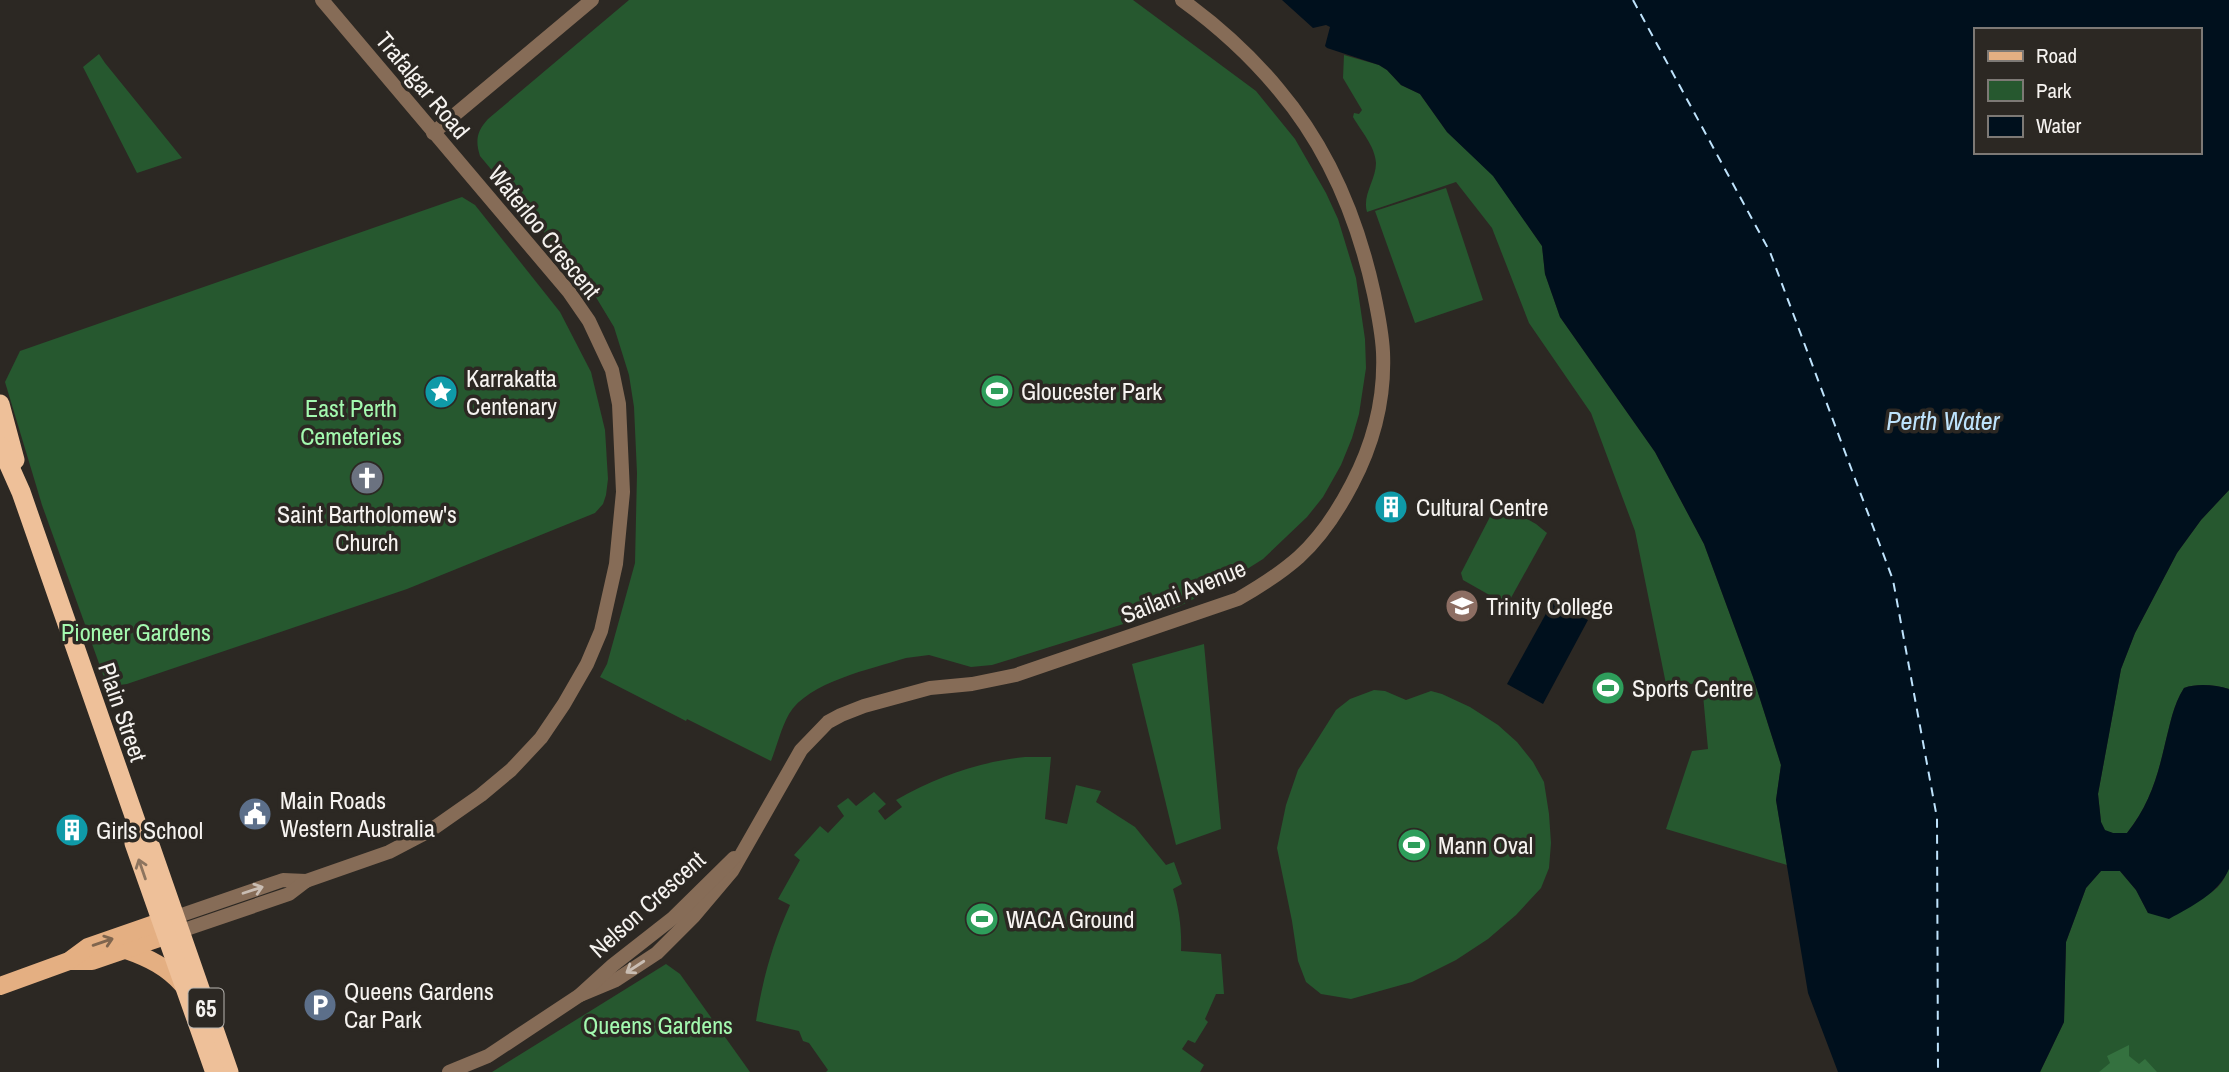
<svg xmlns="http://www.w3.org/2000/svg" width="2229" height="1072" font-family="'Archivo Narrow',sans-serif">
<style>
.green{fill:#26582f}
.forest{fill:#34713f}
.water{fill:#00101d;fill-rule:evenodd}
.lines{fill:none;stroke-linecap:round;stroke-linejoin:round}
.ferry{stroke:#bee3fc;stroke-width:2;stroke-dasharray:9 7;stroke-linecap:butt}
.tertiary{stroke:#866c57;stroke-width:14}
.primary{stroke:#e4af82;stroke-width:18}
.trunk{stroke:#eec099;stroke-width:19}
.oneway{stroke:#8d745e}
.oneway2{stroke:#c9bdb3}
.oneway3{stroke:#7f654e}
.labels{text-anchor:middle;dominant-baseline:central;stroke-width:7;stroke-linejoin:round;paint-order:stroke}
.shield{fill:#2c2823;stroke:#b9b6b2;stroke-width:2}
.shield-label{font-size:23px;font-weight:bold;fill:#f6f3f0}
.street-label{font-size:24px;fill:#f6f3f0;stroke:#2c2823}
.poi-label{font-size:24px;fill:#f6f3f0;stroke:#2c2823;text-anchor:start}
.park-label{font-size:24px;fill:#a3f9af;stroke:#2c2823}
.water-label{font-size:26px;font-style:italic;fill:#bee3fc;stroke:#2c2823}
</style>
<rect width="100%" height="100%" fill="#2c2823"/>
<g class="green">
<path d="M629,0H1133L1256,91L1295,139L1326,193L1338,219L1356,278L1365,339L1366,368L1359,414L1352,438L1341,465L1323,497L1307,517L1263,559L1225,583L1178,607L992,665L971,667L929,655L906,658C871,669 808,682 789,714C781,728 777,746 771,761L687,719L686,721L600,677L607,664L635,563L637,473L634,407L629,375L614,327L591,289L480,156C475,140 477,131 488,119Z"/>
<polygon points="99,54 105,63 182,158 137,173 83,67"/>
<path d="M1344,55L1379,65L1387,70L1401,85L1420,94L1447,132L1493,175L1542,246L1545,274L1560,317L1655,452L1704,544L1753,677L1781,765L1776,800L1787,865L1666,829L1692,751L1708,749L1702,684H1666L1635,531L1591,413L1529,323L1492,228L1456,182L1367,212C1362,195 1376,180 1376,163C1375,146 1361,131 1353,117L1354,113L1359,114L1362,110L1343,78Z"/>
<polygon points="1446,188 1483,300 1415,323 1375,211"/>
<polygon points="462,197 475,205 560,312 591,372 605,430 608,479 606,495 603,504 595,513 407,589 127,684 112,686 105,680 42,505 5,382 20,351"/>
<path d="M2229,490V689C2215,685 2198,683 2184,688C2173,705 2170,725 2165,744C2157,779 2149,805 2127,833H2113L2105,831L2101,822L2098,794L2121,669L2135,633L2177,553L2201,520Z"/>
<polygon points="1504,506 1536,524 1547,533 1507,605 1463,580 1461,573 1493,511"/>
<polygon points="1204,644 1221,829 1176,845 1132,664"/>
<polygon points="1374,690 1385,691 1406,700 1431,691 1442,694 1470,707 1498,725 1517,742 1533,762 1544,782 1549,814 1551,843 1549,868 1541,888 1516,915 1488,939 1456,960 1412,982 1351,999 1321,994 1306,982 1298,961 1292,921 1277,848 1286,805 1298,770 1336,710 1350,699"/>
<path d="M1025,757H1051L1045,819L1067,824L1076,785L1101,791L1096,802L1135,827L1166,865L1174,862L1182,884L1173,889C1179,909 1182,929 1181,951L1221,954L1224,994H1216L1205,1019L1208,1022L1195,1043L1188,1040L1182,1049L1204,1065L1200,1072H826L828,1070L809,1043L803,1041L799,1031L756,1021C763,978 772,945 790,905L778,899L800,860L794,855L820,826L828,833L844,816L837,806L848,798L856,806L874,792L886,804L878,811L885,820L902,807L896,800C937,777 978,762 1025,757Z"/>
<path d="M2229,865V1072H2040L2064,1022L2066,942L2086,888L2101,871H2120L2136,890L2148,913C2178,906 2222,902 2229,865Z"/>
<polygon points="666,964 680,974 750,1072 492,1072"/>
</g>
<polygon class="forest" points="2129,1045 2129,1056 2139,1064 2145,1059 2157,1072 2099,1072 2110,1063 2107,1056"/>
<g class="water">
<path d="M1282,0H2229V490L2201,520L2177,553L2135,633L2121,669L2098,794L2101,822L2105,830L2113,833H2127C2149,805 2157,779 2165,744C2170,725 2173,705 2184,688C2198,683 2215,685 2229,689V869C2218,894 2192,906 2169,919L2148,913L2136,890L2120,871H2101L2086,888L2066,942L2064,1022L2040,1072H1838L1808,993L1776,800L1781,765L1753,677L1704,544L1655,452L1560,317L1545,274L1542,246L1493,176L1447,132L1420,94L1401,85L1387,70L1379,65L1327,48L1325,46L1330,27L1326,25L1313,28ZM1975,30H2199V152H1975Z"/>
<polygon points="1553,601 1588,620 1543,704 1507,684"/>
</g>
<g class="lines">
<polyline class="ferry" points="1633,0 1770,252 1893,580 1937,818 1938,1072"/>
<g class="tertiary">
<polyline points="433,133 592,0"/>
<polyline points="167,920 283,880 306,881"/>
<polyline points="172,934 289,894 306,881 389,852 431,830 481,795 511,770 541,738 564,704 587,664 601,631 616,564 623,492 619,404 612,370 589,321 569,292 322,0"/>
<path d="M580,995L616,980L657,953L694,916L732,871L801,750L828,722L841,715L864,706L930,688L972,684L1016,675L1238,599C1259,587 1281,573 1299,557C1322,536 1338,511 1352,484C1373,444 1385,398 1383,352C1382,333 1378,313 1374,294C1358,220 1328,148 1279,90C1251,56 1218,26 1182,0"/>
<polyline points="449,1072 488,1056 580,995 613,965 673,918 734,858"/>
</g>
<g class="primary">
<path d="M126,950C149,958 167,967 183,985"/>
<polyline points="69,961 92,961 165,936"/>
<polyline points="0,986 69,961 88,947 160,922"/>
</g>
<g class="trunk">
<polyline points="0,404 15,460"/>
<polyline points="0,445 21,492 139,830 148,839 229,1072"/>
<polyline points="139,830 134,843 214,1070"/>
</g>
</g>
<defs><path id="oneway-shaft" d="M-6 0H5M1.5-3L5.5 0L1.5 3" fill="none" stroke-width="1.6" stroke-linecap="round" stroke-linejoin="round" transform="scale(1.75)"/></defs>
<use class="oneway" href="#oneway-shaft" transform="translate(142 869) rotate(-109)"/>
<g class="oneway2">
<use href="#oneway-shaft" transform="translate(253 890) rotate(-18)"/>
<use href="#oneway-shaft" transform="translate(635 967) rotate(147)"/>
</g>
<use class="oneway3" href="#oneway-shaft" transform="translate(103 942) rotate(-19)"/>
<defs>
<symbol id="stadium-disc" viewBox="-11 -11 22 22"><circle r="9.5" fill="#2e9e5b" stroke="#2c2823"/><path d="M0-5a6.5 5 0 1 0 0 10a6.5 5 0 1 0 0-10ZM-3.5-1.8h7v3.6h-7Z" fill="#fff"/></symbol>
<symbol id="sight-disc" viewBox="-11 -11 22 22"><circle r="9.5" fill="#0f9aa8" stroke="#2c2823"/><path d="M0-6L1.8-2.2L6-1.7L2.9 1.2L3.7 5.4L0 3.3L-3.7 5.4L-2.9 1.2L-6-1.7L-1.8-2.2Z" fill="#fff"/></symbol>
<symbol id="church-disc" viewBox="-11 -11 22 22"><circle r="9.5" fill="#6b7280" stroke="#2c2823"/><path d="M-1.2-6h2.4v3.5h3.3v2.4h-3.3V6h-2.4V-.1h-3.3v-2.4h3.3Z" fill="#fff"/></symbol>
<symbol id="building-disc" viewBox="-11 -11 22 22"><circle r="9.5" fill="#0f9aa8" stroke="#2c2823"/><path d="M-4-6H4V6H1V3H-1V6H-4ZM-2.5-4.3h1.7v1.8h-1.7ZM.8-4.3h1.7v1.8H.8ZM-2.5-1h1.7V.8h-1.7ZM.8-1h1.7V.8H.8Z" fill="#fff"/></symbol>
<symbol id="school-disc" viewBox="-11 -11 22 22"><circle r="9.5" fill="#8d6e63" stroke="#2c2823"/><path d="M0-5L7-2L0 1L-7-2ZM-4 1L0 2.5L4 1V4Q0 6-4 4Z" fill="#fff"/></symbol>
<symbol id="civic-disc" viewBox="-11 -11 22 22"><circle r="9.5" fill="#5c6f8a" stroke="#2c2823"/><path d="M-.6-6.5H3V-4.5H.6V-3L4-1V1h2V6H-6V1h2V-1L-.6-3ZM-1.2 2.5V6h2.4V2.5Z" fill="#fff"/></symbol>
<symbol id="parking-disc" viewBox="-11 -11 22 22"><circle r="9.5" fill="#5c6f8a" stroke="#2c2823"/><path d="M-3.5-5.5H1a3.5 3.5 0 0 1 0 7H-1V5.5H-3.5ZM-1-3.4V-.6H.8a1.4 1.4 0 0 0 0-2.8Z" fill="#fff"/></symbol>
</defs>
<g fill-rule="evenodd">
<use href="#stadium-disc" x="978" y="372" width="38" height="38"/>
<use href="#sight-disc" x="422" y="373" width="38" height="38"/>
<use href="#church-disc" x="348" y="459" width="38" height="38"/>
<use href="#building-disc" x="1372" y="488" width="38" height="38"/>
<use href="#school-disc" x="1443" y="587" width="38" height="38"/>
<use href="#stadium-disc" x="1589" y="669" width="38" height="38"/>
<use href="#civic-disc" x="236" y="795" width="38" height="38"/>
<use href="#building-disc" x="53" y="811" width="38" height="38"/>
<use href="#stadium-disc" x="1395" y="826" width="38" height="38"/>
<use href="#stadium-disc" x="963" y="900" width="38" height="38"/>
<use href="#parking-disc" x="301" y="986" width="38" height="38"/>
</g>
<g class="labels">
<rect class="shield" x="188.5" y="988.5" width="35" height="39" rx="5"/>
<g class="shield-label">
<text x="206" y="1008">65</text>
</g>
<g class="street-label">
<text transform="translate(423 85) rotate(50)">Trafalgar Road</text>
<text transform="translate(545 232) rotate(51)">Waterloo Crescent</text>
<text transform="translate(1183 591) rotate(-22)">Sailani Avenue</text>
<text transform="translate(123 712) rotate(71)">Plain Street</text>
<text transform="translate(647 904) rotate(-42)">Nelson Crescent</text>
</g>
<g class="poi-label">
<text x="466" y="378">Karrakatta<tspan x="466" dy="28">Centenary</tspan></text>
<text x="1021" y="391">Gloucester Park</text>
<text x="1416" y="507">Cultural Centre</text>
<text x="367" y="514" text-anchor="middle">Saint Bartholomew's<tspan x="367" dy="28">Church</tspan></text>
<text x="1486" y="606">Trinity College</text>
<text x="1632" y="688">Sports Centre</text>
<text x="280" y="800">Main Roads<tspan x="280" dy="28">Western Australia</tspan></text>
<text x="96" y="830">Girls School</text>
<text x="1438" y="845">Mann Oval</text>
<text x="1006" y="919">WACA Ground</text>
<text x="344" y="991">Queens Gardens<tspan x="344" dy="28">Car Park</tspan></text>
</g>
<g class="park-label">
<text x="351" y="408">East Perth<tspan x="351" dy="28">Cemeteries</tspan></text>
<text x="136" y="632">Pioneer Gardens</text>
<text x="658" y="1025">Queens Gardens</text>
</g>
<g class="water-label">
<text x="1943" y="420">Perth Water</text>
</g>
</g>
<rect x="1974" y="28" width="228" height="126" fill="#2c2823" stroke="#7d7975" stroke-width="2"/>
<rect x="1988" y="51" width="35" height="10" fill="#e4af82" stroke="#7d7975" stroke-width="2"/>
<text x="2036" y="63" font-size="21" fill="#f6f3f0">Road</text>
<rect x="1988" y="80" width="35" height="21" fill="#26582f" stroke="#7d7975" stroke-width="2"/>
<text x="2036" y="98" font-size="21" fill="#f6f3f0">Park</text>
<rect x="1988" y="116" width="35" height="21" fill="#00101d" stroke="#7d7975" stroke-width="2"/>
<text x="2036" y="133" font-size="21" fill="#f6f3f0">Water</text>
</svg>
